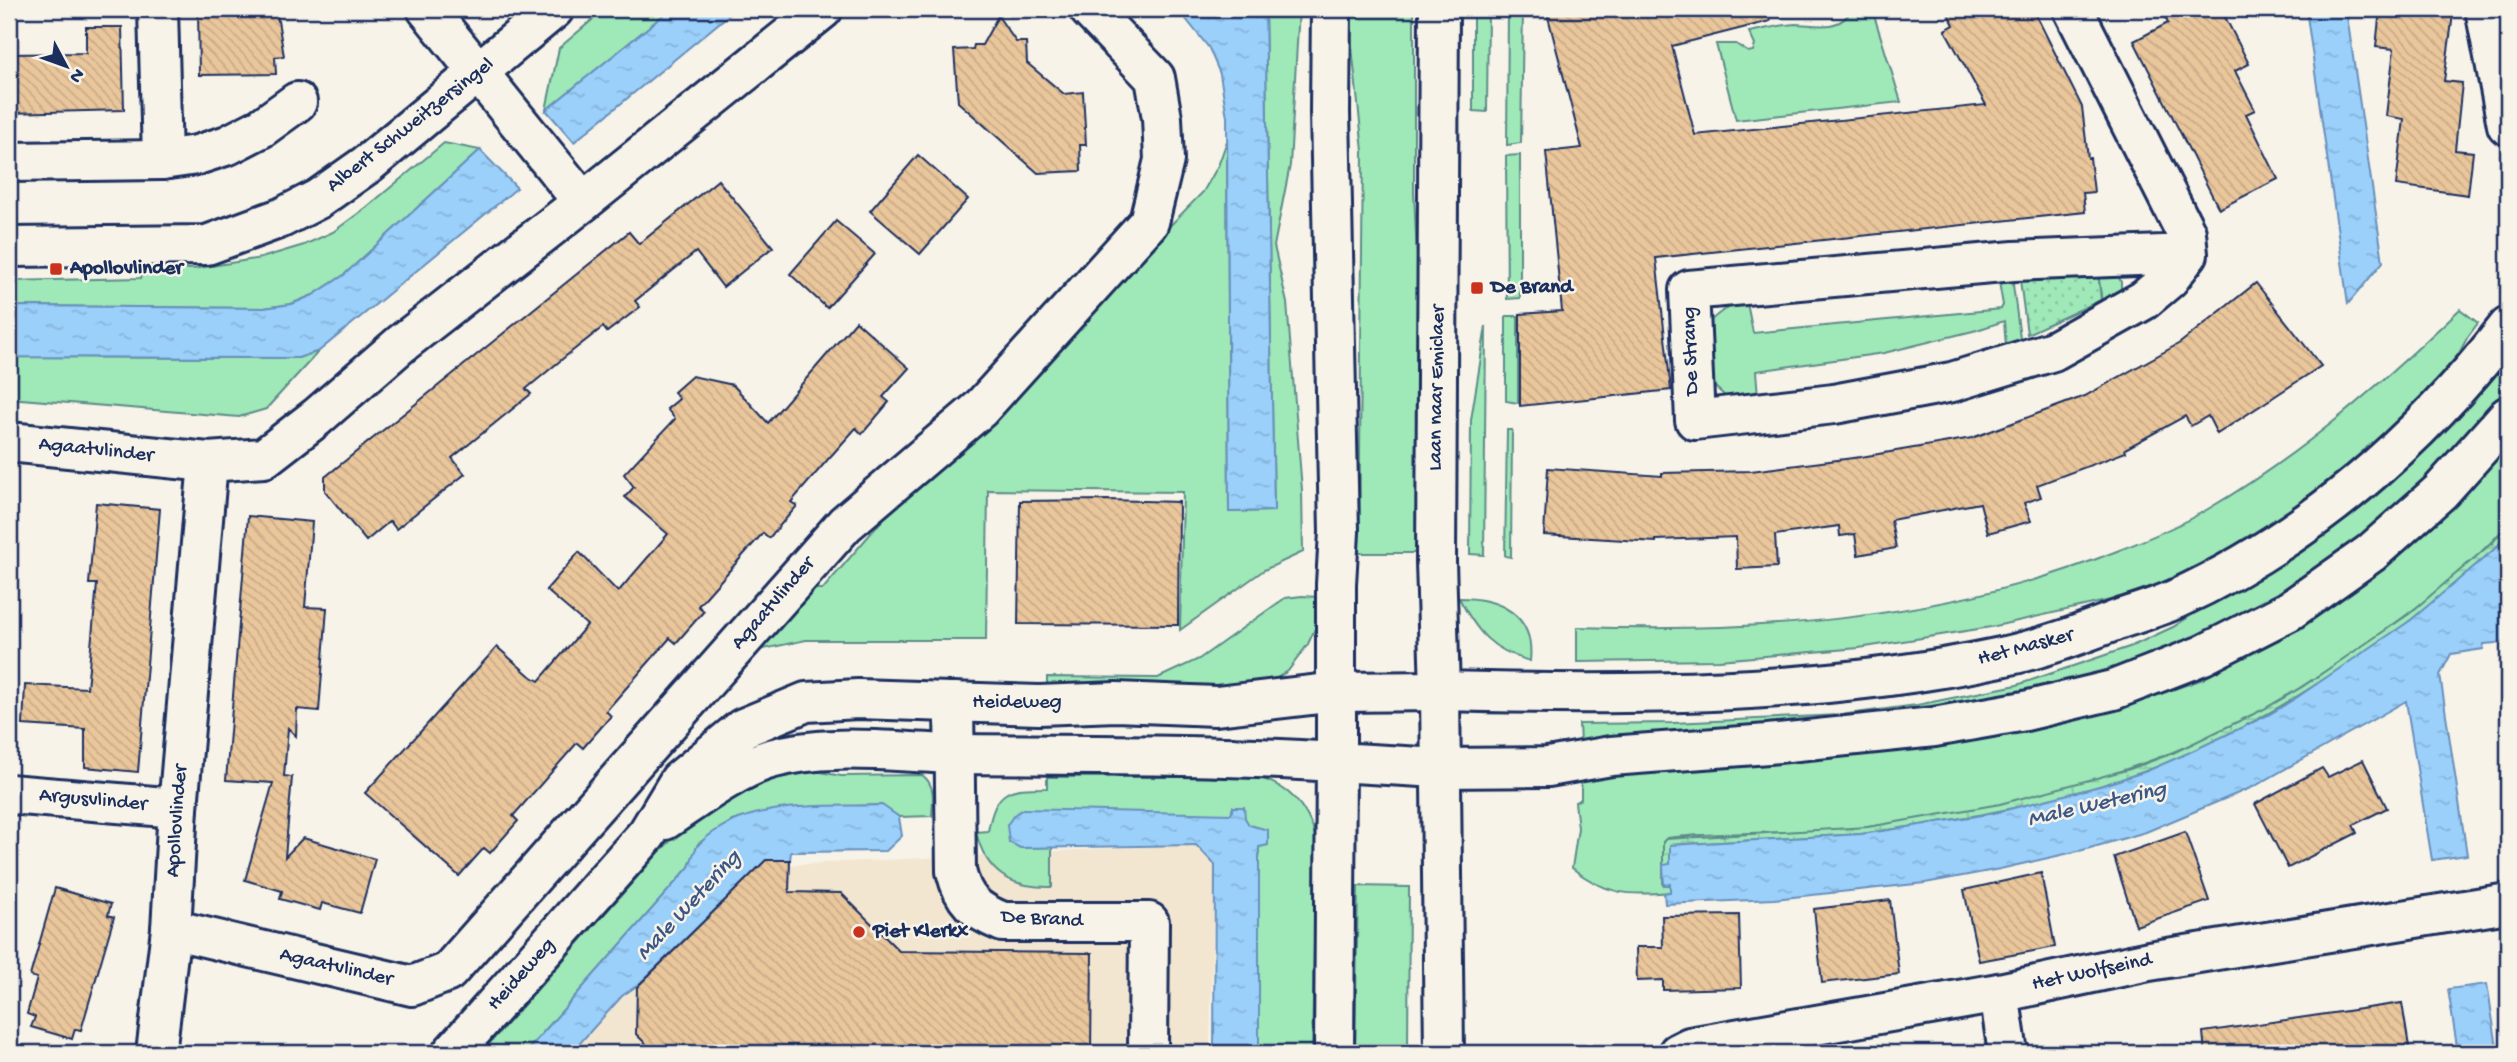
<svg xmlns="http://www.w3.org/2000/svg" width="2517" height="1062" font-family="'Gochi Hand',sans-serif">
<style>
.built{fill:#f3e6d1}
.green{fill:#9fe8b7;stroke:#5d8c8a;stroke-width:2}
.wetland{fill:url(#wetland-marsh);stroke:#5d8c8a;stroke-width:2}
.park{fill:url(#park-dots);stroke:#5d8c8a;stroke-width:2}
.water{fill:url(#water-ripples);stroke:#6890bc;stroke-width:2}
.building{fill:url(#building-back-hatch);stroke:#1b2f5e;stroke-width:2}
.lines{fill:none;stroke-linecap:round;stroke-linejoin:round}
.minor-casing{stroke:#1b2f5e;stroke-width:44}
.major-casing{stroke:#1b2f5e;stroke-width:44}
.minor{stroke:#f7f3e8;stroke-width:38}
.major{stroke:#f7f3e8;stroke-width:38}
.poi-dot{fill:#c8321e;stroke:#f7f3e8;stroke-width:2.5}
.labels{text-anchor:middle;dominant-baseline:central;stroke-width:5;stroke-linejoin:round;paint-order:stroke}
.street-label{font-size:21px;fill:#1b2f5e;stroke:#f7f3e8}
.poi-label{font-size:21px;font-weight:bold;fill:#1b2f5e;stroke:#f7f3e8;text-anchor:start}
.water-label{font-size:23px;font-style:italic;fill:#3b5785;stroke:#f7f3e8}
</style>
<defs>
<pattern id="wetland-marsh" width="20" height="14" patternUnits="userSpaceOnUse" patternTransform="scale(1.75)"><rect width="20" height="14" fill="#9fe8b7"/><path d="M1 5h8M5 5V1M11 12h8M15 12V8" fill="none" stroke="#88c7a0"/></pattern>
<pattern id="park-dots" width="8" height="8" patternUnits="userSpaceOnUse" patternTransform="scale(1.75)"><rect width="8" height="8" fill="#9fe8b7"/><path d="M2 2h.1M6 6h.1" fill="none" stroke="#88c7a0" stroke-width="1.8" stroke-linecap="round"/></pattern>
<pattern id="water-ripples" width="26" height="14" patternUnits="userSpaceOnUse" patternTransform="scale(1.75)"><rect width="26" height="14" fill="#9bd0fa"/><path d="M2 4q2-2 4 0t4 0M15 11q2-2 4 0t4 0" fill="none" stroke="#85b3d9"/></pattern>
<pattern id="building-back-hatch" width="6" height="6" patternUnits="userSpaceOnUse" patternTransform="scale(1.75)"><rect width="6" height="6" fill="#eac69b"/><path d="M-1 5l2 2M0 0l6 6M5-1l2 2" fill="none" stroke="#c8aa88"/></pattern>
</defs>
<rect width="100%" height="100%" fill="#f7f3e8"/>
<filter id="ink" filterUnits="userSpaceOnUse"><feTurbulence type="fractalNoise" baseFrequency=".0143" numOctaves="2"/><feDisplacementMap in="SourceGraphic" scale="14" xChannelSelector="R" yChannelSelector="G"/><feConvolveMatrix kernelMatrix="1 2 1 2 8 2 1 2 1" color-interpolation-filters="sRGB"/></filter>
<g filter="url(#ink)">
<polygon class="built" points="1215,843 1210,1053 542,1053 705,869"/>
<g class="green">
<polygon points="605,9 671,9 546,110 559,48"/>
<polygon points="1265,9 1299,9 1290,165 1274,246 1287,303 1302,490 1303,552 1264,570 1180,630 1183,492 988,490 986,640 806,640 759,650 802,589 823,589 884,518 1203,192 1218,166 1227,141 1229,512 1274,511"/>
<polygon points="1348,9 1414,9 1414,193 1421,341 1421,553 1359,553 1363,151"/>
<polygon points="1473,9 1488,9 1487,112 1473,111"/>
<polygon points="1508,9 1523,9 1521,143 1507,145"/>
<path d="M1842,9H1872L1901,102L1736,120L1716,44H1736L1748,52L1753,51L1755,45L1749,32C1764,29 1780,25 1795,24C1813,24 1835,31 1848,15L1847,11Z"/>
<polygon points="444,143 480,150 344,275 313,295 291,304 264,308 9,306 9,281 141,278 144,267 193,269 261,258 304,245 333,232 367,207"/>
<polygon points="1520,155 1520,298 1507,299 1506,156"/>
<polygon points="2098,272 2117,273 2121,282 2121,293 2102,303"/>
<path d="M2012,277L2021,346H2006L2004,321L1977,330L1884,353L1756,371L1758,396L1728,399L1711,383L1704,327C1717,314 1728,304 1747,303L1753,333L2001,309L2003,305L1999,282L2000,279Z"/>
<path d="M2460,309L2478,323L2467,338L2438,394L2285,525L2159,589L1991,627L1859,648L1719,660L1577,662V627C1758,633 1947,620 2117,551C2148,539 2179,526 2208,509C2302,454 2381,384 2460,309Z"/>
<polygon points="1506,316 1518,316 1518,403 1506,401"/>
<polygon points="1486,326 1484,555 1470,554 1471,420"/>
<polygon points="319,351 266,409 239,417 9,398 9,357 298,358"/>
<polygon points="2508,351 2508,399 2465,451 2328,573 2173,659 1904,723 1580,743 1579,724 1673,723 1840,715 1917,705 2017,685 2132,646 2173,627 2260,571"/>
<polygon points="1507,430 1512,430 1511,557 1505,556"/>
<path d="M2508,436V524C2467,571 2414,611 2363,646C2331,667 2299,690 2265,709C2142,775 2006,810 1867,827C1801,835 1733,830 1667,838L1663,842V885H1670V892C1629,896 1606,895 1572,868L1578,828L1575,802L1581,799V779L1604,772L1992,733L2108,712L2203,679L2302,622Z"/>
<polygon points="1302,596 1318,597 1319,620 1308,644 1288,671 1272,681 1231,690 1047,693 1047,677 1158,678 1199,659 1285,598"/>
<path d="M1459,598C1499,598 1535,614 1530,661C1491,650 1477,632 1459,598Z"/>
<path d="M811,770L841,776L922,775C936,785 933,800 932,816L899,817L881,805L784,809L762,813L732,821L698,844L689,867L525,1053H481L662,849C706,807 749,779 811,770Z"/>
<path d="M1047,777H1257C1289,786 1307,806 1316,838L1312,1053H1259V847L1268,845L1267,830L1249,825L1233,807L1232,814L1020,848L1052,847V887C1010,888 986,873 976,832L988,831C996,789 1008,788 1047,788Z"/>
<polygon points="1358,886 1409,887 1408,1053 1355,1053"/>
</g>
<path class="wetland" d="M2508,524V534L2497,547C2469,571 2442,596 2412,619C2395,633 2374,645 2356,658C2290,703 2221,744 2146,771C2054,804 1957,820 1861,834L1670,845V865H1663V842L1666,839L1868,827L2000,804L2130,769L2173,753L2264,709L2302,687L2409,614L2493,542Z"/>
<polygon class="park" points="2098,272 2101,300 2027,334 2020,280"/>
<g class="water">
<polygon points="671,9 736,9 574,142 546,110"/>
<polygon points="1178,9 1265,9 1274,511 1229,512 1227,117 1220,74 1209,48"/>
<polygon points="2306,9 2346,9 2383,262 2348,304"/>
<polygon points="480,150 517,188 319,351 298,358 9,357 9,306 264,308 292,304 313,295 344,275"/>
<polygon points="2508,534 2508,642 2484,644 2483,649 2451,654 2440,675 2467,855 2432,860 2406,701 2255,786 2146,832 2083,850 2000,869 1925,883 1774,899 1665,904 1664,893 1670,892 1670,884 1664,885 1663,865 1670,864 1670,845 1861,834 1889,830 1994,813 2100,786 2147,771 2188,753 2268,715 2296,698 2411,620 2497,547"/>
<path d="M882,805L899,817L902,836L886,851L791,852L790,860H766L638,985L622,996L571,1053H525L689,867C692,860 694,848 700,843C746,799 823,807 882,805Z"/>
<polygon points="1233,807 1244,807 1245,818 1249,825 1268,830 1268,845 1259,847 1259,1053 1214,1053 1215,865 1196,845 1020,848 1009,842 1007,825 1014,815 1023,809 1231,814"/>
<polygon points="2487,984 2498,1053 2458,1053 2448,989"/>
</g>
<g class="building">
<polygon points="198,9 276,9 284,56 275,57 276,74 199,75"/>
<polygon points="1546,9 1768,9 1770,21 1672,46 1695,135 1986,105 1945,30 1954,25 1946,9 2033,9 2082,107 2088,158 2090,158 2094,192 2083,193 2085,212 1656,258 1671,390 1520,406 1520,314 1562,311 1546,152 1582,148"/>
<polygon points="2161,9 2221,9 2249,64 2235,71 2255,110 2246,114 2278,179 2219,209 2134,41 2168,23"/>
<polygon points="2380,9 2432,9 2432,11 2453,14 2444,81 2462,83 2455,150 2473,152 2468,195 2396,185 2404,119 2386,116 2394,49 2376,47"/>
<polygon points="998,16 1016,42 1026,42 1027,63 1064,94 1083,92 1086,145 1080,145 1081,171 1038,173 958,102 954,50 973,49 974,45 982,45"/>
<polygon points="86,27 122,27 124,110 9,113 9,54 86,53"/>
<polygon points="918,155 968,199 920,254 870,211"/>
<polygon points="718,180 773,247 723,287 696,252 635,301 640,307 607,332 603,327 566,356 526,389 531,394 452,458 465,474 396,529 390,521 366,541 325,491 325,477 629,232 639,244"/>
<polygon points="836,221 875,254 827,308 790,274"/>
<polygon points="2256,283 2321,366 2217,434 2208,416 2191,426 2185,416 2125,449 2126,452 2037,485 2041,497 2024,503 2031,521 1988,533 1980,503 1891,520 1896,548 1858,555 1855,534 1840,536 1839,526 1775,535 1777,567 1737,569 1736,537 1656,540 1656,542 1544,535 1548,468 1662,476 1662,473 1751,471 1861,457 1972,438 2085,396 2180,343"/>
<polygon points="856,321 909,368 883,397 889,402 862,434 856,428 830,457 791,502 797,506 769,538 763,533 737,562 698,606 704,611 676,643 670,638 606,711 611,716 583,748 577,743 513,816 518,821 490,853 484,848 459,876 365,793 497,647 529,675 539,681 587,625 546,590 579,552 618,592 668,534 625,497 634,487 624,474 675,419 667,409 679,399 674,392 692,376 733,385 768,423"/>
<polygon points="1107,500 1179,502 1178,625 1018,624 1020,501"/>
<polygon points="96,503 160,509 138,772 85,767 85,729 23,725 25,685 87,688 97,584 89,584"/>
<polygon points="248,516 312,522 305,607 327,608 319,711 297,709 296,736 288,728 284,776 292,777 285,857 303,838 375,859 360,913 322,903 320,910 280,899 282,891 245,880 273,783 226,780"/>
<polygon points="2363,760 2387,808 2353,825 2357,833 2288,868 2255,804 2322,768 2328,777"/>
<polygon points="2185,832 2209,901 2136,926 2114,857"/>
<polygon points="766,860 790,860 789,892 841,893 899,951 1092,953 1091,1053 655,1053 636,1034 637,987"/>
<polygon points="2041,873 2055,947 1979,961 1964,890"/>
<polygon points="55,888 111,904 108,915 114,917 81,1030 75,1029 72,1039 31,1027 35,1017 27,1014 37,978 30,976"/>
<polygon points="1890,900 1899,974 1822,983 1814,909"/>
<polygon points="1739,915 1741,988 1663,990 1663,980 1637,981 1636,947 1663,947 1662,916"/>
<polygon points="2402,1003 2410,1053 2205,1053 2203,1032"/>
</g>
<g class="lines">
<defs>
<g id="minor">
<polyline points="158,9 162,160"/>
<polyline points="427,9 583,202"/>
<polyline points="1331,9 1330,112 1339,532 1336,584 1336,762 1439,768 1548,767 1611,756 1768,744 1934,727 2025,711 2113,690 2203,655 2289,611 2371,553 2440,492 2508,416"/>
<path d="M1439,9L1436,562L1440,691C1627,696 1817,696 2001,657C2041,649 2081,634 2120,619C2138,613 2158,607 2176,599C2307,539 2420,441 2508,327"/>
<polyline points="2073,9 2186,233 2188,254 2169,279 2144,300 2053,351 1952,382 1834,404 1695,420 1689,290 2014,261 2188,254"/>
<polyline points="2485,9 2507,125"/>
<polyline points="9,162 162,160 197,155 228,145 261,128 297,102"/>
<polyline points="9,247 207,245 281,218 318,199 369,163 554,9"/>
<polyline points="9,442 208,462 264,458 317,417 401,344 583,202 823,9"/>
<path d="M954,702L956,871C963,900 975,911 1003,922H1149L1148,1053"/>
<polyline points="9,794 178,808"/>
<polyline points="171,929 412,986 448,972 845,524 980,409 1149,222 1164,160 1162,118 1155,78 1089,9"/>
<polyline points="1999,993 2008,1053"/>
<polyline points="156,1053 171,929 178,808 208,462"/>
<polyline points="1678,1053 1690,1047 1999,993 2149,961 2508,903"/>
</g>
<g id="major">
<path d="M665,820C695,800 736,769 770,759C832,742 898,753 960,754C1086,755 1211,754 1336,762L1334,1053"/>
<polyline points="452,1053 647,834 679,781 743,728 806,702 858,699 1039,705 1116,702 1216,706 1337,692 1440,691 1444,1053"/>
</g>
</defs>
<use href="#minor" class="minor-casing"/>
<use href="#major" class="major-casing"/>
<use href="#minor" class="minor"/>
<use href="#major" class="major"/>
</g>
</g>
<g class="poi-dot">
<rect x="49" y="262" width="14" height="14" rx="3.5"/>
<rect x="1470" y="281" width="14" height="14" rx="3.5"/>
<circle cx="859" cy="932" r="7"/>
</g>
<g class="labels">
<g class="street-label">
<text transform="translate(411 126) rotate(-38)">Albert Schweitzersingel</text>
<text transform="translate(1692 351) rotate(-92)">De Strang</text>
<text transform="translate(1438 388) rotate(-89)">Laan naar Emiclaer</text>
<text transform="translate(96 451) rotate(6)">Agaatvlinder</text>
<text transform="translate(774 604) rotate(-49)">Agaatvlinder</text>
<text transform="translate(2026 648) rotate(-15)">Het Masker</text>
<text x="1017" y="703">Heideweg</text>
<text transform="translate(93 801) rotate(5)">Argusvlinder</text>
<text transform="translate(178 821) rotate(-86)">Apollovlinder</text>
<text transform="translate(1042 920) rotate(3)">De Brand</text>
<text transform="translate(336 968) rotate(13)">Agaatvlinder</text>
<text transform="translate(2092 973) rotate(-12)">Het Wolfseind</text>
<text transform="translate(522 975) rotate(-48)">Heideweg</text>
</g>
<g class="poi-label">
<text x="70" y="269">Apollovlinder</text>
<text x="1491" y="288">De Brand</text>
<text x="873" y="932">Piet Klerkx</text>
</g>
<g class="water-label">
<text transform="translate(2097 805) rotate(-13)">Male Wetering</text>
<text transform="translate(689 906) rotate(-47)">Male Wetering</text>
</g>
</g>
<rect width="2517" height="1062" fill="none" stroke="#f7f3e8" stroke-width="35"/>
<rect x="18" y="18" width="2482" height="1027" fill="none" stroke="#1b2f5e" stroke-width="2.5" filter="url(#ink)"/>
<g transform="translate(66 66) rotate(131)" stroke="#f7f3e8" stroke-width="5" paint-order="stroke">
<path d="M0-5L12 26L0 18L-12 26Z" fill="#1b2f5e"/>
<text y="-10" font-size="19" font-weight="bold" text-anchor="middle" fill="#1b2f5e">N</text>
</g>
</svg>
